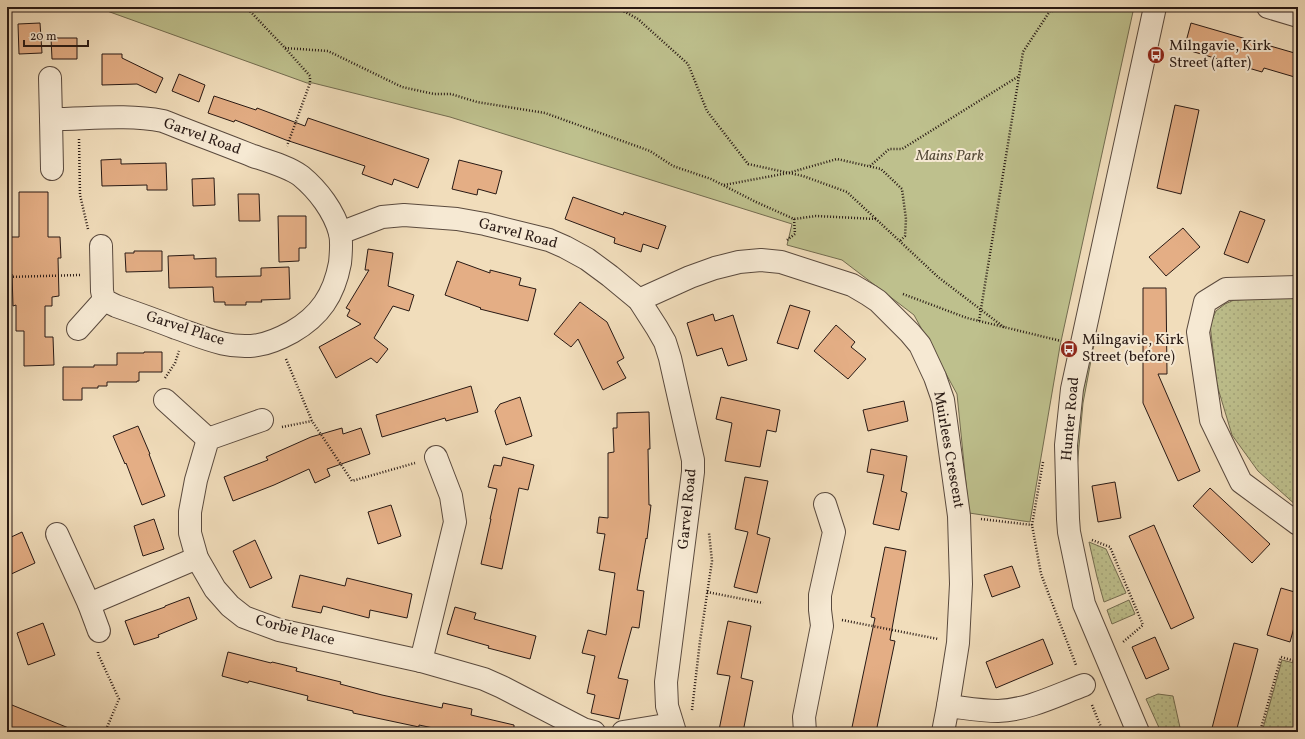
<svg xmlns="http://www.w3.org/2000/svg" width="1305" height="739" font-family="Vollkorn,serif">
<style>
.grass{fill:url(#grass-dots);stroke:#736c50}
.park{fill:#bec08d;stroke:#736c50}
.building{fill:#e4ae85;stroke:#281914}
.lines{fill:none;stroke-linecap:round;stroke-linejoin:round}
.minor-casing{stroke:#5a4a3e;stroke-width:24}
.path{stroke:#281914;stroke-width:2.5;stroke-dasharray:1 2;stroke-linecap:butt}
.minor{stroke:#f6e9d3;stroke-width:22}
.labels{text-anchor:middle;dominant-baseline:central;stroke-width:4;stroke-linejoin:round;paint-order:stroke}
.poi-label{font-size:15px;fill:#281914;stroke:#f6e9d3;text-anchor:start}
.street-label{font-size:15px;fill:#281914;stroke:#f6e9d3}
.park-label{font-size:15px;font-style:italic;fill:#554b38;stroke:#f6e9d3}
</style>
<defs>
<pattern id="grass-dots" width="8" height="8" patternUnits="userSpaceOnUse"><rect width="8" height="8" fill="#bec08d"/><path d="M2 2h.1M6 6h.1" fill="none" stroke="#a3a479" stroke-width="1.8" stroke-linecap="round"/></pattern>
</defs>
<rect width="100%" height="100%" fill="#f1ddbb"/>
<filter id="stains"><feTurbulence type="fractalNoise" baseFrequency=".005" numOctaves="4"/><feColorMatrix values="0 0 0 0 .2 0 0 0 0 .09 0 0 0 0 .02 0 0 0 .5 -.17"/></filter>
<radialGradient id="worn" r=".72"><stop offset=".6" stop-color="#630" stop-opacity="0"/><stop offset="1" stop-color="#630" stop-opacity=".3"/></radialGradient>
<g class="grass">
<polygon points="1298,297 1298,507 1258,471 1232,435 1217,385 1210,324 1216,311 1225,304 1234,300"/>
<polygon points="1093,333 1096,334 1083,403 1077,468 1074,469 1079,404"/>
<polygon points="1089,542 1106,549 1126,593 1104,602 1097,577"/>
<polygon points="1129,600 1135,614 1112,624 1107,610"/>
<polygon points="1282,660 1298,664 1298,732 1262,732"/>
<polygon points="1158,694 1173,696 1181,732 1161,732 1146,699"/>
</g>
<polygon class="park" points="96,7 1134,7 1060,346 1030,522 969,513 957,394 914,315 842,260 787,245 792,224 450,117 313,83 307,83"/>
<g class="building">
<polygon points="40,23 42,53 19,54 18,24"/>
<polygon points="1191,23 1298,54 1298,78 1264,68 1262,72 1184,49"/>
<polygon points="51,38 77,38 77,59 52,59"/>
<polygon points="102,54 122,54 122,58 163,78 156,93 137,84 102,85"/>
<polygon points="179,74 205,85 199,102 172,91"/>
<polygon points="214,96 256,110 257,108 305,126 308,118 429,159 418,188 394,179 392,185 362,174 365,166 286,140 235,120 234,122 208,113"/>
<polygon points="1175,105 1199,110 1181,194 1157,188"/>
<polygon points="121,159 121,164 166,163 167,190 147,190 147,185 102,186 101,160"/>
<polygon points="459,160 502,171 496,194 478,189 477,195 452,189"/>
<polygon points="214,178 215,205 193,206 192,179"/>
<polygon points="19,192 48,192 48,237 60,237 61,258 58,258 59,296 52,297 52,306 45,306 45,337 53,337 54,365 24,366 24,331 16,331 16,305 13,306 12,274 7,274 7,237 19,237"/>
<polygon points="238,194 259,194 260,221 239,221"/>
<polygon points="573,197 623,215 624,212 666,226 658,249 643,244 641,252 614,243 615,238 565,219"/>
<polygon points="1240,211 1265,220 1248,263 1224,254"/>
<polygon points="278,216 306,216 306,248 299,248 299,261 279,262"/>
<polygon points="1183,228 1200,247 1166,276 1149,257"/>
<polygon points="368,249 393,253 388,286 414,295 409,311 393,306 374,338 388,349 377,363 371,358 336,378 319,347 361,324 347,316 350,310 346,308 369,270 365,270"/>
<polygon points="134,251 162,251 162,271 126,272 125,253 134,253"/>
<polygon points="194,255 194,259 216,258 216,277 261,276 261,268 289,267 290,299 261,300 262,302 246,302 246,305 225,305 225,302 214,302 213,287 169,288 168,256"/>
<polygon points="457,261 490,273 490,270 521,278 519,285 536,289 528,321 480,309 481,308 445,295"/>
<polygon points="1143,288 1166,288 1167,374 1158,374 1200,471 1178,481 1143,403"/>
<polygon points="580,302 607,322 624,358 617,362 626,378 603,390 578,339 571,347 554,334"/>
<polygon points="790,305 810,311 798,349 777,343"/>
<polygon points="713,314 715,321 733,315 747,360 728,366 722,348 697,356 687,323"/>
<polygon points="836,325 855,342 851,347 866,359 848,379 814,351"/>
<polygon points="144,352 162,352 162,372 139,372 139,381 137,381 137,382 107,382 107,386 98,386 98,388 82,388 82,400 63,400 63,367 94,367 94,365 117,365 117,353 144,353"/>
<polygon points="471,386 478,412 446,421 445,418 382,437 376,415"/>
<polygon points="520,397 532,436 506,445 495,411 500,404"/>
<polygon points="721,397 780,410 776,432 767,430 760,467 725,461 732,423 716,419"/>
<polygon points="904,401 908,421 868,431 863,410"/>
<polygon points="649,412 650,449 648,449 649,505 651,505 647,539 646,538 637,590 644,591 639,628 632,627 618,678 628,680 619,719 591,713 595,695 587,693 595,656 582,653 588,630 606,635 615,573 599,570 605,534 597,533 599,517 608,518 608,453 614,452 613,428 617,428 617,413"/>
<polygon points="138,426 150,454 149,454 165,496 142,505 126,463 125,464 113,436"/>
<polygon points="342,428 343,434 361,428 370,454 327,469 330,476 315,483 309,469 274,485 233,501 224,477 268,460 266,457 311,437"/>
<polygon points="871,449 907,456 901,491 907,493 899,530 873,524 884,475 867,472"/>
<polygon points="503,457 534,465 528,490 519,488 502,569 481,564 491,519 490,519 497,489 488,487 494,465 501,466"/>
<polygon points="745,477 768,481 757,534 770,538 757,593 734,587 748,532 735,529"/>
<polygon points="1115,482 1121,518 1098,522 1092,486"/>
<polygon points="1210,488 1270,544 1252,563 1193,506"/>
<polygon points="391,505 401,536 378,544 368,512"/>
<polygon points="154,519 164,549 143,556 134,526"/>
<polygon points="1154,525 1194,618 1171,629 1129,536"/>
<polygon points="22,532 35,563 7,576 7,539"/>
<polygon points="255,540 272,578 250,588 233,551"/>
<polygon points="885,547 906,551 890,640 895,641 876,732 851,732 875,618 871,617"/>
<polygon points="1012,566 1020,587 992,597 984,575"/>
<polygon points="300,575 345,586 347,578 412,594 407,618 370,610 369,618 323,606 321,613 292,607"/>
<polygon points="1281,588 1298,593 1298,613 1290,642 1267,635"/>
<polygon points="189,597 197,619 158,635 159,637 134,645 125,621 165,607 165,606"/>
<polygon points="455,607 476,613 474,619 536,636 530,659 488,648 489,646 447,634"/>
<polygon points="728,621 751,626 741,678 753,681 743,732 729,732 719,730 730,676 717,674"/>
<polygon points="43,623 55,655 28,665 17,633"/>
<polygon points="1155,637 1169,669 1146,679 1132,647"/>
<polygon points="1043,639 1053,664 996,688 986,662"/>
<polygon points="1234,643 1258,649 1252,672 1236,732 1211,732"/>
<polygon points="228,652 271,663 272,662 297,668 296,671 341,682 340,684 382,695 442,708 443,703 472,709 471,715 514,725 514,732 452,732 419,725 419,727 353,713 353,711 307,700 308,696 249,681 248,683 222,676"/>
<polygon points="7,703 76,731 76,732 7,732"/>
</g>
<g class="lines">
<defs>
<g id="minor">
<polyline points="1268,7 1298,16"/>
<polyline points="50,78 51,119"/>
<path d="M52,169L51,119C88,119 126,114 163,121C193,133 223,144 253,156C268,161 289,167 301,176C318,190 334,211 340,233C342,242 341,253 340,263C334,295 320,316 292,332C281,338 271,343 258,345C229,350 202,337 176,328C156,320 136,313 116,306L104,300L102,291L101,246"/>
<polyline points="340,233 382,217 404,215 457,219 485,224 549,240 565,247 587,259 610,276 639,300 657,328 665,342 670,358 693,460 693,472 666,682 667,706 675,732"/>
<polyline points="1298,287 1226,289 1205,302 1198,332 1211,420 1241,482 1298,524"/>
<polyline points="639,300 690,277 715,268 739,262 761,260 781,262 852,285 869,295 878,301 910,333 920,345 935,377 943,400 959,516 961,584 958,643 948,706 943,732"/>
<polyline points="78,329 104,300"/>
<polyline points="165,400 208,439"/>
<polyline points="262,420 208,439 196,480 190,512 190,533 197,558 215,589 230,606 244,617 279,630 421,661 484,679 502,687 583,729 594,732"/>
<polyline points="57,534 89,604 99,631"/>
<polyline points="89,604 197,558"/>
<polyline points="421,661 455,522 451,496 436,457"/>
<path d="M948,706C965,708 981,711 998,711C1028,710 1057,695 1084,685"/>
<polyline points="623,732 672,724"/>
<polyline points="805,732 804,717 822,626 820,610 820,595 834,532 825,504"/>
<polyline points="1138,732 1084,604 1069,532 1068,519 1066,445 1072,389 1155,7"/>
</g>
</defs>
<use href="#minor" class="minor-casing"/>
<g class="path">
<polyline points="246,7 285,48 310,76 310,83 287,146"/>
<polyline points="616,7 638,19 688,64 707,111 748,164 803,176 847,192 876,219"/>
<polyline points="285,48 328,51 402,87 434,94 451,94 477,102 545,113 650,151 673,166 711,179 756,202 794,219 816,216 876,219 938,277 1005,328"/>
<polyline points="79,139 80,195 88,229"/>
<polyline points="870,166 889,149 902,149 1019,76"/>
<polyline points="724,185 788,173 837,159 881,169 902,189 906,219 905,236 900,241"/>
<polyline points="787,240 795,234 794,219"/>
<polyline points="7,277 80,275"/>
<polyline points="903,294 967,318 1061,341"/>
<polyline points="979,321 1023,52 1050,11 1076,10 1076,7"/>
<polyline points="286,359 312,421 352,481 415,463"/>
<polyline points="165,378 175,363 179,351"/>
<polyline points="282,427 312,421"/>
<polyline points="1043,462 1032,525 1041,574 1076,665"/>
<polyline points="981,519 1032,525"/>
<polyline points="1092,540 1110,547 1143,625 1123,642"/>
<polyline points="707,592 763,603"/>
<polyline points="842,620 938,639"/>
<polyline points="98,652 98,654 119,699 105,732"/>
<polyline points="1092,705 1103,732"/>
<polyline points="692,710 700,641 712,561 709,533"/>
<polyline points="1260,732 1281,657 1298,662"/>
</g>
<use href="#minor" class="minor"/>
</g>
<defs>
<symbol id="bus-disc" viewBox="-11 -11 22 22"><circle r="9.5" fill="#8f2418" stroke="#f6e9d3"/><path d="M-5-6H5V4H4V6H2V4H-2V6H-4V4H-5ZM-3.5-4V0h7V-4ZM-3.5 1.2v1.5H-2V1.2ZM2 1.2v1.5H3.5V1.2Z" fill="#fff"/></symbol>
</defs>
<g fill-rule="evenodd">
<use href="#bus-disc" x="1146" y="45" width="20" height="20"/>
<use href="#bus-disc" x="1059" y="339" width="20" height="20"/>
</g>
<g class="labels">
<g class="poi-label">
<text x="1169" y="46">Milngavie, Kirk<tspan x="1169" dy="17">Street (after)</tspan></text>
<text x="1082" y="340">Milngavie, Kirk<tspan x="1082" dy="17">Street (before)</tspan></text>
</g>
<g class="street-label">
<text transform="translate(202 137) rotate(20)">Garvel Road</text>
<text transform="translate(518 234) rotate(15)">Garvel Road</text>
<text transform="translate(185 329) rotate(18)">Garvel Place</text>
<text transform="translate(1071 419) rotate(-85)">Hunter Road</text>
<text transform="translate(948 450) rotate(80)">Muirlees Crescent</text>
<text transform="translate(688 509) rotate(-84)">Garvel Road</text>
<text transform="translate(295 631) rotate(15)">Corbie Place</text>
</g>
<g class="park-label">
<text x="950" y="156">Mains Park</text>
</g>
</g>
<rect width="1305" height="739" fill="none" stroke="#f1ddbb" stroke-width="24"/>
<rect x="8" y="8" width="1289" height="723" fill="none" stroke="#281914" stroke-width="2"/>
<rect x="12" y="12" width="1281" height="715" fill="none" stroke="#281914"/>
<path d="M24 40v6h64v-6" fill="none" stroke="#281914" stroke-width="2"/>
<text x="30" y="40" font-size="12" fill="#281914" stroke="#f6e9d3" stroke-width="3" paint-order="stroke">20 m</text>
<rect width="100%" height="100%" filter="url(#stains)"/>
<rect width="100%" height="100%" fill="url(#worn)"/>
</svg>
